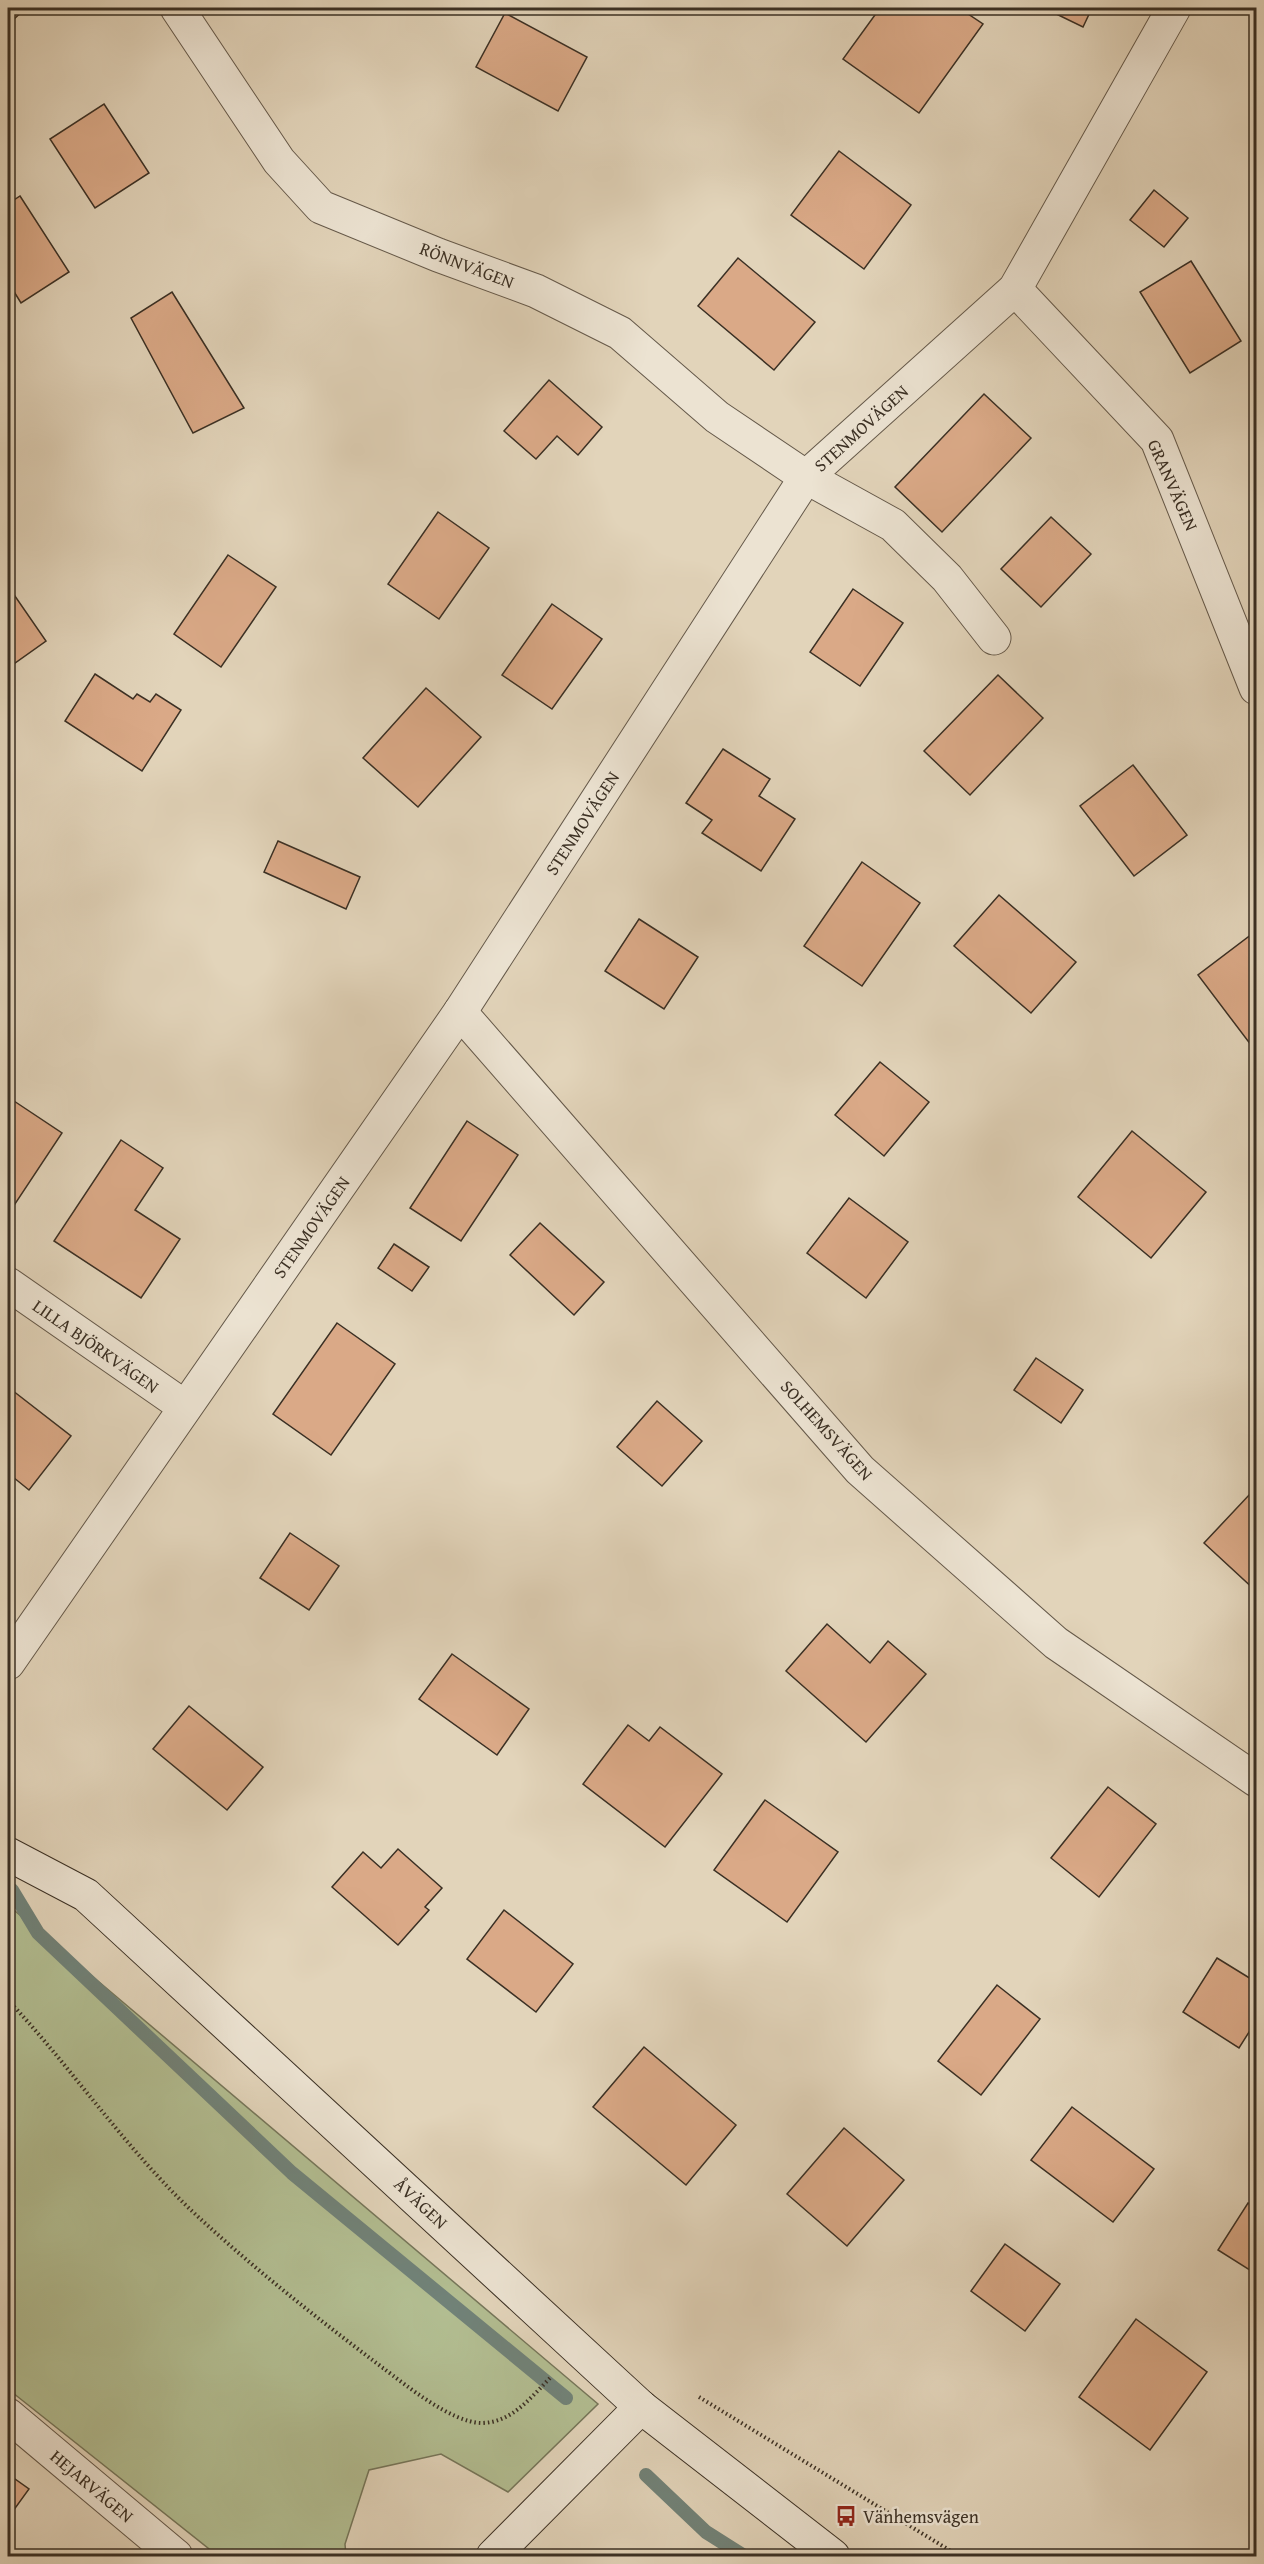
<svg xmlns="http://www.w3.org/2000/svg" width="1264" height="2564" font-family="'Gentium Book Plus',serif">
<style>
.green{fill:#b2bd91;stroke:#76765a;stroke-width:1.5}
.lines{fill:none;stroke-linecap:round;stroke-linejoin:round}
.stream{stroke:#718278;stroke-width:14}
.building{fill:#daa987;stroke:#3b3024;stroke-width:1.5}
.street-casing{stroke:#65594a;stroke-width:35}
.secondary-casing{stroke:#3b3024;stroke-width:35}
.path{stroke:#3b3024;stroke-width:4;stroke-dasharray:1.5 3;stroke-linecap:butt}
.street{stroke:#ece3d2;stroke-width:33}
.secondary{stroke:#ece3d2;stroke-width:33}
.labels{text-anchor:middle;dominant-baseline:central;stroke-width:5;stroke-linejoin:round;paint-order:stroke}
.street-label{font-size:18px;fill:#3b3024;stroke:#ece3d2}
.poi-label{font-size:18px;fill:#3b3024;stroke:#ece3d2;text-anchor:start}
</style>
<rect width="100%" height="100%" fill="#e2d4ba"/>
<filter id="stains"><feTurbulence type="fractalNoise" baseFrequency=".00333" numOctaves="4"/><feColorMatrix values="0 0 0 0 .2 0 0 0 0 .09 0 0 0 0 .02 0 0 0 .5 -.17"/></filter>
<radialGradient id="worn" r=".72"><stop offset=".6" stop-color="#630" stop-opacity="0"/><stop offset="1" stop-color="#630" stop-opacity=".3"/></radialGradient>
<polygon class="green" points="8,1905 598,2404 508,2492 441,2454 369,2470 345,2544 346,2556 218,2556 8,2389"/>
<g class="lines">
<g class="stream">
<polyline points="12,1890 38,1933 292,2173 566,2398"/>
<polyline points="646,2475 706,2532 744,2556"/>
</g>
</g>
<g class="building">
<polygon points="8,8 26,8 13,20 8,15"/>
<polygon points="880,8 959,8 983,24 919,113 843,59"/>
<polygon points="1044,8 1092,8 1083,27"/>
<polygon points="505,13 587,57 558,111 476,67"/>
<polygon points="104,104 149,173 95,208 50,139"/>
<polygon points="839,151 911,205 864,269 791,215"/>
<polygon points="1154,190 1188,218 1164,247 1130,220"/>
<polygon points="20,196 69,272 21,303 8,282 8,204"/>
<polygon points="738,258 815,322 774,370 698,306"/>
<polygon points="1191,261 1241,341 1190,373 1140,292"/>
<polygon points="172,292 244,408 193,433 131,318"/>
<polygon points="549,380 602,427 578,455 557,436 536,459 504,431"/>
<polygon points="984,394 1031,438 942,532 895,487"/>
<polygon points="438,512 489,548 439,619 388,584"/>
<polygon points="1051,517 1091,554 1041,607 1001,569"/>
<polygon points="228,555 276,587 221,667 174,634"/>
<polygon points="8,586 46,641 8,668"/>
<polygon points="853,589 903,623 860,686 810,652"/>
<polygon points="552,604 602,639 552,709 502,675"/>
<polygon points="95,674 133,699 137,694 150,702 156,694 181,710 142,771 65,721"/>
<polygon points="998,675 1043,718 970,795 924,751"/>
<polygon points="426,688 481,737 418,807 363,758"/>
<polygon points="723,749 770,779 759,796 795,819 761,871 702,833 712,820 686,803"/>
<polygon points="1133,765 1187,835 1134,876 1080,806"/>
<polygon points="278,841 360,877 346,909 264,872"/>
<polygon points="862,862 920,903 862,986 804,946"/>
<polygon points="999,895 1076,962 1031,1013 954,946"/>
<polygon points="639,919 698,957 664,1009 605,971"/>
<polygon points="1256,931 1256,1041 1251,1045 1198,975"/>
<polygon points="880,1062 929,1102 884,1156 835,1115"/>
<polygon points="14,1101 62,1133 13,1207 8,1203 8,1110"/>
<polygon points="467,1121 518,1155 461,1241 410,1208"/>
<polygon points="1132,1131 1206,1192 1151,1258 1078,1197"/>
<polygon points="121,1140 163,1168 135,1210 180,1239 141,1298 54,1241"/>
<polygon points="849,1198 908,1242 866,1298 807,1253"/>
<polygon points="540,1223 604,1282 574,1315 510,1255"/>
<polygon points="394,1244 429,1267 412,1291 378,1268"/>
<polygon points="337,1323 395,1364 331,1455 273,1414"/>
<polygon points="1036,1358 1083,1390 1061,1423 1014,1390"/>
<polygon points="8,1387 71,1436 29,1490 8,1473"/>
<polygon points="657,1401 702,1441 662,1486 617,1447"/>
<polygon points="1250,1494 1256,1500 1256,1591 1204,1543"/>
<polygon points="290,1533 339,1566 309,1610 260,1578"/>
<polygon points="827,1624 870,1663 888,1641 926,1674 866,1742 786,1671"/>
<polygon points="452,1654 529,1709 497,1755 419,1699"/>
<polygon points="189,1706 263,1767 227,1810 153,1749"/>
<polygon points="628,1725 649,1741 660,1727 722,1774 665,1847 583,1784"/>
<polygon points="1108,1787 1156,1824 1099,1897 1051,1858"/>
<polygon points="765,1800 838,1852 787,1922 714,1870"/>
<polygon points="398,1849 442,1888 425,1907 429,1910 398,1945 332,1887 363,1852 381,1868"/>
<polygon points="504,1910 573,1964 536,2012 467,1959"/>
<polygon points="1217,1958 1256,1982 1256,2021 1239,2048 1183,2012"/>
<polygon points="997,1985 1040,2019 981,2095 938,2061"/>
<polygon points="644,2047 736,2125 686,2185 593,2107"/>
<polygon points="1072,2107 1154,2169 1113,2222 1031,2160"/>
<polygon points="844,2128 904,2180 847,2246 787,2194"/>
<polygon points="1248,2203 1256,2208 1256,2274 1218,2250"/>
<polygon points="1005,2244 1060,2284 1025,2331 971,2291"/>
<polygon points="1136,2319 1207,2372 1150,2450 1079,2397"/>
<polygon points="8,2474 29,2489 8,2518"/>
</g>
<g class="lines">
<defs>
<g id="street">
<polyline points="177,8 279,161 321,207 438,255 536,291 620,333 717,417 806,477 893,525 947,578 994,638"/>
<polyline points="1015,289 1157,440 1256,688"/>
<polyline points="460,1012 860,1470 1056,1643 1256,1780"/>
<polyline points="8,1284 185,1407"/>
<polyline points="8,1663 460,1012 806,477 1015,289 1174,8"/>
<polyline points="8,2415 176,2556"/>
</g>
<g id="secondary">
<polyline points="8,1854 86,1895 641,2407 833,2556"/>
<polyline points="493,2556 641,2407"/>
</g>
</defs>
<use href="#street" class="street-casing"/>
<use href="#secondary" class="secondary-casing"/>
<g class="path">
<path d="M8,2000C72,2068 125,2148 193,2212C253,2268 318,2319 383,2368C407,2386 451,2422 481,2423C512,2423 531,2397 551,2377"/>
<polyline points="699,2397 959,2556"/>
</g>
<use href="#street" class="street"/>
<use href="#secondary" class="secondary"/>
</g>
<defs>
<symbol id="bus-bare" viewBox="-9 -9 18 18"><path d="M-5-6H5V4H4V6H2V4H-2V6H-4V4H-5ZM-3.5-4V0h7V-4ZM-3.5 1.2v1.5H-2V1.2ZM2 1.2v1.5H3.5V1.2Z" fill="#8f2418" stroke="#ece3d2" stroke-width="2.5" paint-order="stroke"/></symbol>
</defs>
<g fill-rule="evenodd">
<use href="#bus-bare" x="831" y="2501" width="30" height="30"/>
</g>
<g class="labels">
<g class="street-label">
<text transform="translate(467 265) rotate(21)">RÖNNVÄGEN</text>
<text transform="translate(861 428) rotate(-42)">STENMOVÄGEN</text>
<text transform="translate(1173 485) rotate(66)">GRANVÄGEN</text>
<text transform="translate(582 823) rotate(-57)">STENMOVÄGEN</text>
<text transform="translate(311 1227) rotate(-55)">STENMOVÄGEN</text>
<text transform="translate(96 1346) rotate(35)">LILLA BJÖRKVÄGEN</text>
<text transform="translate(827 1430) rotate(48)">SOLHEMSVÄGEN</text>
<text transform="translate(421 2203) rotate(43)">ÅVÄGEN</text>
<text transform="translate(92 2486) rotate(40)">HEJARVÄGEN</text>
</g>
<g class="poi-label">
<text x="863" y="2516">Vänhemsvägen</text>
</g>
</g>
<rect width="1264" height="2564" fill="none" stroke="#e2d4ba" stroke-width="30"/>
<rect x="9" y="9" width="1246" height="2546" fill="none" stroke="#3b3024" stroke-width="3"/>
<rect x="15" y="15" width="1234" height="2534" fill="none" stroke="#3b3024" stroke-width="1.5"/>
<rect width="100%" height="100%" filter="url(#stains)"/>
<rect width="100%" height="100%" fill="url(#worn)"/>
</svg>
